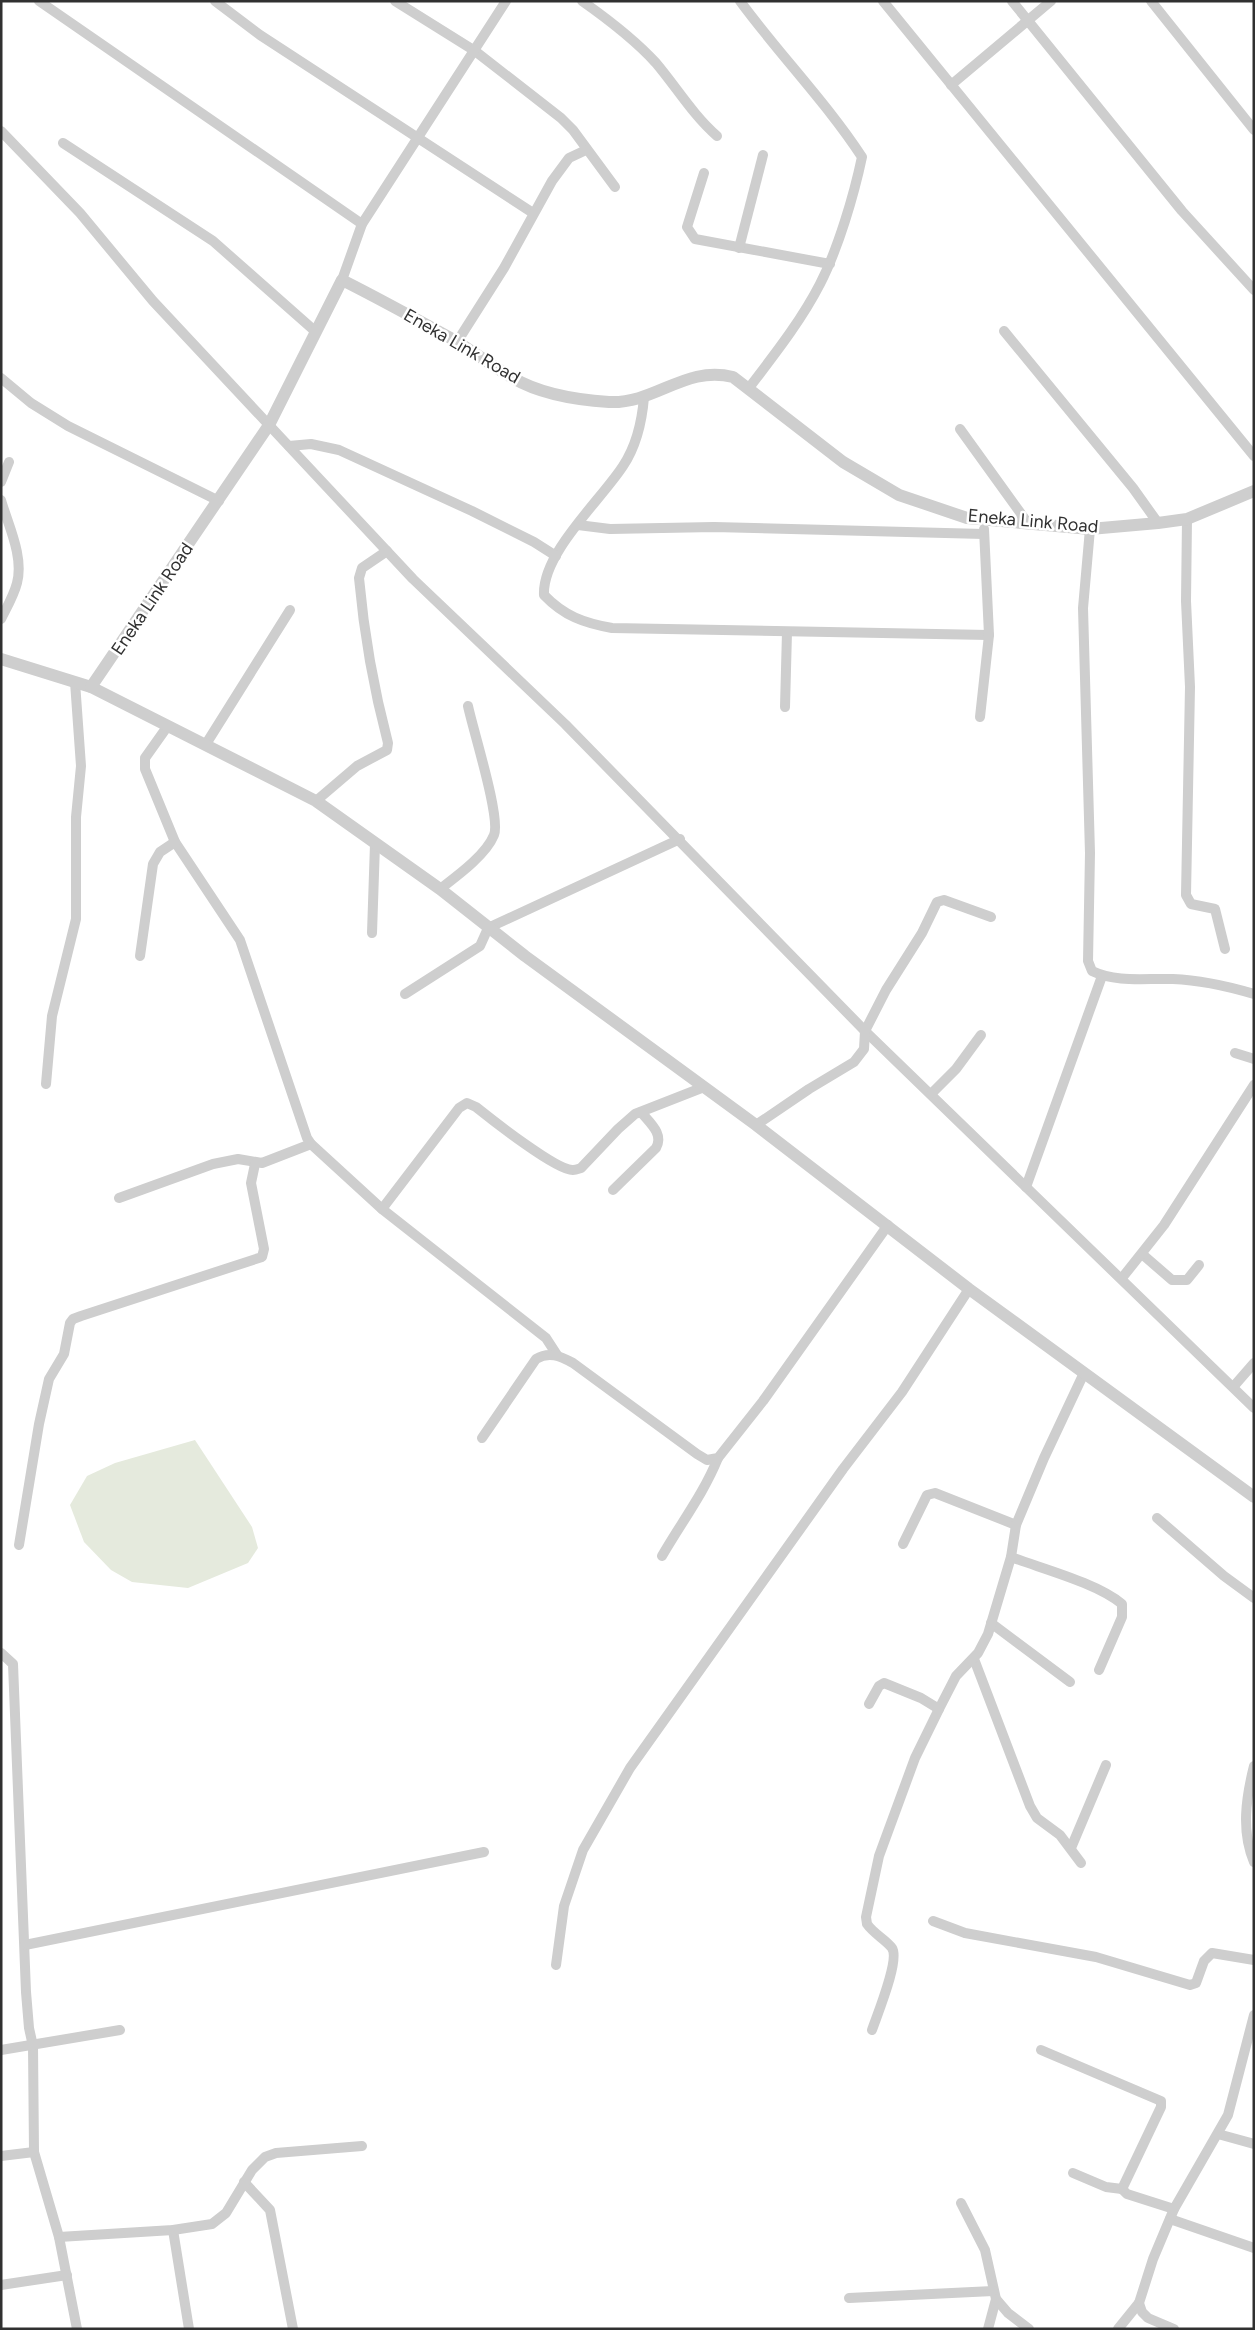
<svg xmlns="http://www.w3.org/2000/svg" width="1255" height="2330" font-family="Figtree,sans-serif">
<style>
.green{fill:#e5eadd}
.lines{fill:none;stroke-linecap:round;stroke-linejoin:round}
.minor{stroke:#cecece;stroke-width:10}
.tertiary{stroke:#cecece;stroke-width:12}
.labels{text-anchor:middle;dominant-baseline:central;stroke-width:5;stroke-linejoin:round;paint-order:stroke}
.street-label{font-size:18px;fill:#313131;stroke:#fff}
</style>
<rect width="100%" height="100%" fill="#fff"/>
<polygon class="green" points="195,1440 252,1527 258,1548 248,1563 188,1588 132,1582 111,1570 84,1542 70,1505 87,1476 115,1463"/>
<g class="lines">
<g class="minor">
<polyline points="39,1 362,224"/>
<polyline points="215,1 260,35 533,213"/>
<polyline points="395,1 475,51 561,118 573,130 615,187"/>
<path d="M582,1C609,20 634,39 656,63C677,88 693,115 717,136"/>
<path d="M740,1C779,54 826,102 862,157C854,195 838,249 820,284C801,321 774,355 749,388"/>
<polyline points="883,1 1254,456"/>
<polyline points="1012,1 1182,211 1254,290"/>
<polyline points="1151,1 1254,130"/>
<polyline points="951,85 1051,1"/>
<polyline points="1,131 80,213 153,301 413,579 565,724 865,1031 1254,1408"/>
<polyline points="63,143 213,241 316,332"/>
<polyline points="704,173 687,227 695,239 830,264"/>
<polyline points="739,248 763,155"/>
<polyline points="342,280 362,224 506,1"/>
<polyline points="1004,331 1133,488 1158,523"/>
<polyline points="457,342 504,268 552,181 569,158 586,150"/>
<polyline points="1,378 31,403 68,426 219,501"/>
<path d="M644,397C642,422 637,445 623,466C601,500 542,553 544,595C564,616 584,623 612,628L989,635"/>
<polyline points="960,429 1027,522"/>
<polyline points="289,446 311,444 339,450 472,511 534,542 556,556"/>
<polyline points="1,482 9,462"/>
<path d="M1,500C8,525 24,556 17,583C14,595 7,607 1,619"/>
<polyline points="1187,519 1186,601 1190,687 1186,895 1191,904 1215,909 1225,949"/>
<polyline points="578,525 610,529 714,527 984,534"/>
<path d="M1090,529L1083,608L1090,853L1088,961L1092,971C1117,983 1146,978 1173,979C1201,980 1227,986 1254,994"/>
<polyline points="785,707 787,632"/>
<polyline points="980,717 989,635 984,529"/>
<polyline points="167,727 145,758 145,769 175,842 240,940 307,1138 311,1144 382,1209 546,1338 557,1355"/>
<polyline points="206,744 290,610"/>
<path d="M316,801L357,766L387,750L388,743C374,690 364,634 359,578L362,568L387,551"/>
<path d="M440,889C457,876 486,855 494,835C501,818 473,730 468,706"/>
<polyline points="490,927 680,839"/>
<polyline points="372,933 375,844"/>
<polyline points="140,956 153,864 160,852 175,842"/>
<polyline points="405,994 480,946 489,926"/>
<polyline points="1235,1053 1254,1059"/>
<polyline points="46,1084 52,1016 76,919 76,817 81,766 75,682"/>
<polyline points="932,1093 956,1069 981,1035"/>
<polyline points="756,1125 809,1089 854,1062 864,1049 865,1031 886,990 922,933 937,902 944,900 991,917"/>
<polyline points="1026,1187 1102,976"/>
<path d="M613,1190L656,1148C664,1134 650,1123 641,1112"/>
<polyline points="119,1198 213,1164 238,1159 262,1163 311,1144"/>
<path d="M382,1209L459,1108L467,1103L476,1107C491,1119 557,1171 573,1170C576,1170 578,1169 581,1168L618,1129L635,1114L704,1087"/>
<polyline points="1142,1254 1172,1280 1187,1280 1199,1265"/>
<polyline points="1122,1278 1164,1225 1254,1085"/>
<polyline points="1234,1386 1254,1363"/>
<path d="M482,1438L536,1359C549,1351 560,1356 573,1363L697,1454L707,1460L718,1458L763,1401L888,1225"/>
<polyline points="1157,1518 1224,1576 1254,1598"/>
<polyline points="903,1544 927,1495 935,1493 1016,1525"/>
<polyline points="19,1545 39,1424 49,1379 64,1354 70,1323 73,1319 81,1316 262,1257 264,1249 251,1183 255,1164"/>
<path d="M662,1556C681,1523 704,1493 718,1458"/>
<path d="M1011,1557C1043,1569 1097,1583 1122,1604V1617L1099,1670"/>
<polyline points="991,1623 1070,1682"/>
<polyline points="1,1653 13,1664 26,1992 29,2028 33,2046 34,2152 59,2237 77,2329"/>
<polyline points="974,1659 1030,1806 1037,1818 1060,1835 1081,1863"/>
<polyline points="869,1704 879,1686 884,1683 921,1698 939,1709 956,1676 978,1653 988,1634 1011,1557 1016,1525 1044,1458 1084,1373"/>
<path d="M1254,1766C1246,1798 1241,1831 1254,1862"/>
<polyline points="1071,1848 1106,1765"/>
<polyline points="933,1921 965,1933 1096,1957 1190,1985 1196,1983 1204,1961 1212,1953 1254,1960"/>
<polyline points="25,1945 484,1852"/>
<polyline points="556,1965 564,1906 583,1850 630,1768 843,1469 902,1392 969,1289"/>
<path d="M872,2030C877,2015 900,1960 892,1948C885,1939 874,1934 867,1924L866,1917L879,1856L915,1758L939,1709"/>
<polyline points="1,2050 120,2030"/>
<polyline points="1041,2050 1161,2101 1161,2107 1122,2189 1127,2194 1174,2209"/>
<polyline points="1218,2134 1254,2144"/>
<polyline points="1,2156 34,2152"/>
<polyline points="1073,2173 1106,2187 1122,2189"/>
<polyline points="244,2182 270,2210 293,2329"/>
<polyline points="961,2203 985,2250 996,2299 1008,2313 1029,2329"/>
<polyline points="1170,2219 1254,2248"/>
<polyline points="173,2230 189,2329"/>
<polyline points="59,2237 173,2230 212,2224 226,2213 252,2170 265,2157 276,2153 362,2146"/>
<polyline points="1,2285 67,2275"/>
<polyline points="849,2298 993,2291"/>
<polyline points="988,2329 996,2299"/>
<polyline points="1118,2329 1139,2303"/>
<polyline points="1174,2329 1148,2318 1142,2312 1139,2303 1153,2259 1174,2209 1228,2115 1254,2015"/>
</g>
<g class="tertiary">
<polyline points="1,659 91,687 316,801 440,889 525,956 756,1125 969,1289 1254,1497"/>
<path d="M91,687L269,425L342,280C380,299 418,320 456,341C475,353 494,367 513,378C540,394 578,400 609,402C656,404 685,365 733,377L843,462L899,495L967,518L1090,529L1158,523L1187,519L1254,491"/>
</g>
</g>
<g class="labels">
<g class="street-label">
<text transform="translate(462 346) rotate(30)">Eneka Link Road</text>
<text transform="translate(1033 521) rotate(5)">Eneka Link Road</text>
<text transform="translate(152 599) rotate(-56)">Eneka Link Road</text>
</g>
</g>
<rect width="1255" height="2330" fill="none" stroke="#313131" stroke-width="5"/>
</svg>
